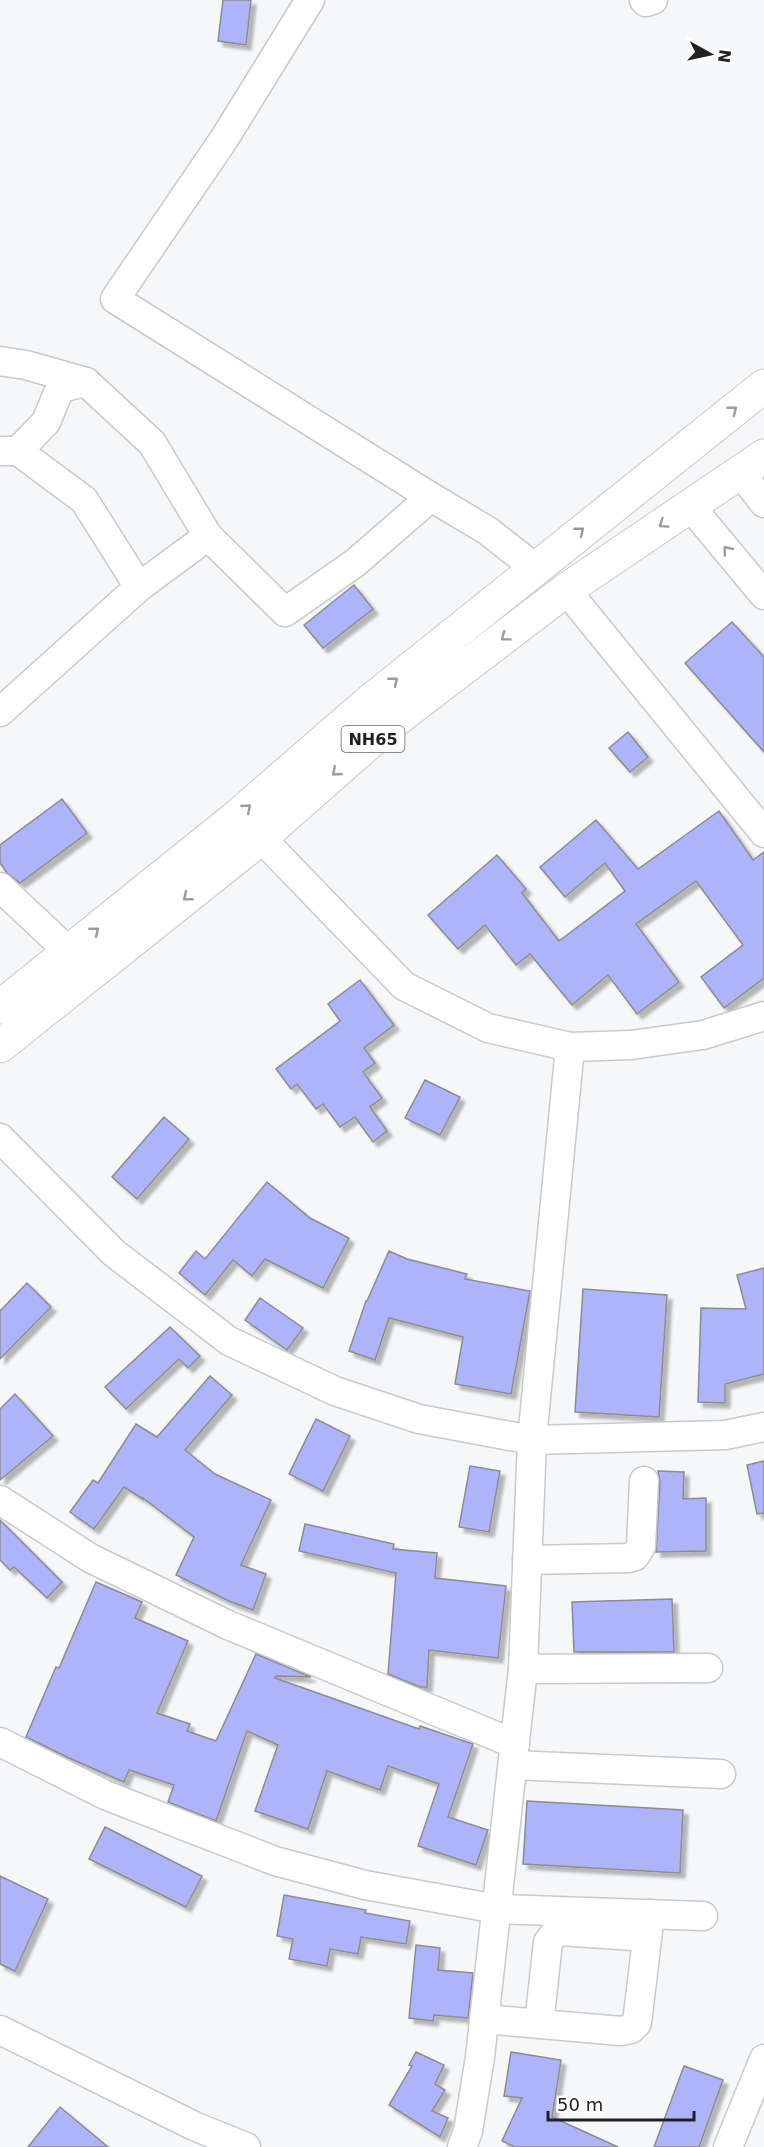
<svg xmlns="http://www.w3.org/2000/svg" width="764" height="2147" font-family="'DejaVu Sans',sans-serif">
<style>
.building{fill:#afb3fa;stroke:#8c8c8e;stroke-width:1.5;filter:url(#shadow)}
.lines{fill:none;stroke-linecap:round;stroke-linejoin:round}
.minor-casing{stroke:#c8c9cb;stroke-width:31}
.highway-casing{stroke:#c8c9cb;stroke-width:35}
.minor{stroke:#fff;stroke-width:28}
.highway{stroke:#fff;stroke-width:33}
.oneway{stroke:#9b9b9c}
.labels{text-anchor:middle;dominant-baseline:central;stroke-width:4.5;stroke-linejoin:round;paint-order:stroke}
.shield{fill:#fff;stroke:#646464;stroke-width:1.5}
.shield-label{font-size:16px;font-weight:bold;fill:#212122}
</style>
<defs>
<filter id="shadow"><feDropShadow dx="5" dy="5" stdDeviation="1.5" flood-color="#0004"/></filter>
</defs>
<rect width="100%" height="100%" fill="#f6f7f9"/>
<g class="building">
<polygon points="223,0 251,0 246,45 218,41"/>
<polygon points="354,585 373,609 323,648 304,625"/>
<polygon points="732,622 764,657 764,752 685,663"/>
<polygon points="628,732 648,757 630,772 609,748"/>
<polygon points="62,799 87,833 20,883 7,873 0,863 0,845"/>
<polygon points="719,811 753,860 764,852 764,978 724,1008 701,977 743,945 696,881 636,924 679,982 637,1014 608,975 572,1005 530,954 516,965 485,925 458,949 428,915 497,855 526,889 522,893 559,941 625,891 605,863 565,897 540,867 596,820 638,869"/>
<polygon points="360,980 394,1025 364,1048 375,1063 363,1072 382,1098 370,1107 387,1131 373,1142 355,1117 340,1127 323,1104 316,1109 297,1084 291,1089 276,1069 340,1021 328,1004"/>
<polygon points="425,1080 460,1097 440,1135 405,1118"/>
<polygon points="164,1117 189,1139 137,1199 112,1177"/>
<polygon points="267,1182 310,1218 349,1238 323,1288 265,1259 252,1276 233,1260 205,1295 179,1273 196,1251 205,1259"/>
<polygon points="389,1251 407,1259 467,1274 465,1279 530,1291 511,1394 455,1384 463,1337 389,1318 375,1360 349,1351 366,1301 367,1301"/>
<polygon points="764,1268 764,1374 725,1384 725,1403 698,1402 701,1308 746,1309 737,1275"/>
<polygon points="27,1283 51,1307 0,1359 0,1311"/>
<polygon points="583,1289 667,1295 659,1417 575,1412"/>
<polygon points="260,1298 303,1328 287,1350 245,1320"/>
<polygon points="170,1327 200,1356 188,1368 179,1359 126,1409 105,1387"/>
<polygon points="210,1376 232,1395 185,1450 215,1474 271,1500 241,1565 266,1574 253,1610 229,1601 176,1575 194,1537 143,1498 143,1499 124,1487 94,1529 70,1512 93,1480 98,1483 136,1424 157,1437"/>
<polygon points="15,1394 53,1436 0,1480 0,1409"/>
<polygon points="316,1419 350,1436 323,1491 289,1474"/>
<polygon points="764,1461 764,1513 757,1514 747,1465"/>
<polygon points="470,1466 500,1471 489,1532 459,1527"/>
<polygon points="658,1471 684,1472 683,1499 706,1498 706,1551 656,1552 660,1482"/>
<polygon points="0,1520 62,1582 47,1598 14,1567 10,1570 0,1560"/>
<polygon points="305,1524 394,1544 393,1549 437,1553 435,1578 506,1586 498,1658 429,1650 427,1687 420,1687 388,1674 396,1573 299,1551"/>
<polygon points="96,1582 142,1602 135,1618 188,1641 157,1713 190,1724 187,1731 216,1741 256,1654 311,1677 276,1676 275,1678 419,1729 420,1726 473,1744 448,1817 488,1830 476,1865 418,1846 439,1784 388,1766 380,1790 327,1771 308,1829 255,1811 278,1745 247,1731 216,1821 168,1802 174,1785 129,1770 124,1782 69,1758 26,1737 56,1667 59,1668"/>
<polygon points="672,1599 674,1652 574,1652 572,1602"/>
<polygon points="527,1801 683,1810 680,1873 523,1864"/>
<polygon points="105,1827 202,1876 186,1907 89,1859"/>
<polygon points="0,1876 48,1899 15,1971 0,1964"/>
<polygon points="284,1895 366,1910 365,1913 410,1921 406,1944 361,1937 358,1954 330,1949 327,1966 289,1959 293,1939 277,1936"/>
<polygon points="416,1945 440,1948 438,1970 473,1973 468,2018 434,2015 433,2021 409,2018"/>
<polygon points="416,2052 444,2065 435,2084 445,2090 432,2111 448,2118 440,2137 389,2105 412,2066 409,2065"/>
<polygon points="511,2052 561,2060 552,2117 618,2147 515,2147 502,2141 522,2098 504,2096"/>
<polygon points="684,2066 723,2080 699,2147 654,2147"/>
<polygon points="60,2107 108,2147 28,2147"/>
</g>
<g class="lines">
<defs>
<g id="minor">
<polyline points="310,0 224,139 115,299 431,497 488,531 535,568"/>
<polyline points="644,0 646,2 653,0"/>
<polyline points="0,361 26,365 86,382 152,443 208,536"/>
<polyline points="0,451 18,451 84,500 139,587"/>
<polyline points="18,451 46,422 60,388 86,382"/>
<polyline points="740,472 764,503"/>
<polyline points="690,506 764,595"/>
<polyline points="566,590 764,833"/>
<polyline points="0,712 139,587 208,536 285,612 355,563 431,497"/>
<polyline points="260,837 404,986 488,1028 570,1047 631,1045 703,1035 764,1016"/>
<polyline points="0,887 69,952"/>
<polyline points="0,1138 114,1253 229,1341 335,1391 419,1419 532,1440 725,1435 764,1427"/>
<polyline points="0,1500 90,1558 228,1625 515,1744"/>
<polyline points="527,1560 629,1558 635,1556 641,1546 644,1481"/>
<polyline points="523,1669 708,1668"/>
<polyline points="0,1742 105,1795 275,1861 365,1885 497,1909 703,1916"/>
<polyline points="513,1765 721,1774"/>
<polyline points="484,2019 621,2031 631,2029 637,2023 650,1914"/>
<polyline points="539,2024 548,1942 555,1933 560,1931 647,1937"/>
<polyline points="0,2030 194,2126 246,2147"/>
<polyline points="462,2147 468,2131 480,2057 523,1669 532,1440 570,1047"/>
<polyline points="728,2147 764,2059"/>
</g>
<g id="highway">
<polyline points="0,1007 234,819 369,702 764,386"/>
<polyline points="0,1046 256,842 389,725 566,590 764,456"/>
</g>
</defs>
<use href="#minor" class="minor-casing"/>
<use href="#highway" class="highway-casing"/>
<use href="#minor" class="minor"/>
<use href="#highway" class="highway"/>
</g>
<defs><path id="oneway-chevron" d="M-2-3.5L2.5 0L-2 3.5" fill="none" stroke-width="1.6" stroke-linecap="round" stroke-linejoin="round" transform="scale(1.5)"/></defs>
<g class="oneway">
<use href="#oneway-chevron" transform="translate(733 410) rotate(-38)"/>
<use href="#oneway-chevron" transform="translate(663 524) rotate(146)"/>
<use href="#oneway-chevron" transform="translate(580 531) rotate(-39)"/>
<use href="#oneway-chevron" transform="translate(727 550) rotate(-129)"/>
<use href="#oneway-chevron" transform="translate(505 637) rotate(143)"/>
<use href="#oneway-chevron" transform="translate(394 681) rotate(-39)"/>
<use href="#oneway-chevron" transform="translate(336 772) rotate(139)"/>
<use href="#oneway-chevron" transform="translate(247 808) rotate(-41)"/>
<use href="#oneway-chevron" transform="translate(187 897) rotate(141)"/>
<use href="#oneway-chevron" transform="translate(95 931) rotate(-39)"/>
</g>
<g class="labels">
<rect class="shield" x="341.5" y="726" width="63" height="26" rx="4.5"/>
<g class="shield-label">
<text x="373" y="739">NH65</text>
</g>
</g>
<g transform="translate(710 54) rotate(98)" stroke="#ffffff" stroke-width="4.5" paint-order="stroke">
<path d="M0-4.5L10 22L0 15L-10 22Z" fill="#212122"/>
<text y="-9" font-size="16" font-weight="bold" text-anchor="middle" fill="#212122">N</text>
</g>
<path d="M548 2111v9h146v-9" fill="none" stroke="#212122" stroke-width="3"/>
<text x="557" y="2111" font-size="18" fill="#212122" stroke="#ffffff" stroke-width="4.5" paint-order="stroke">50 m</text>
</svg>
